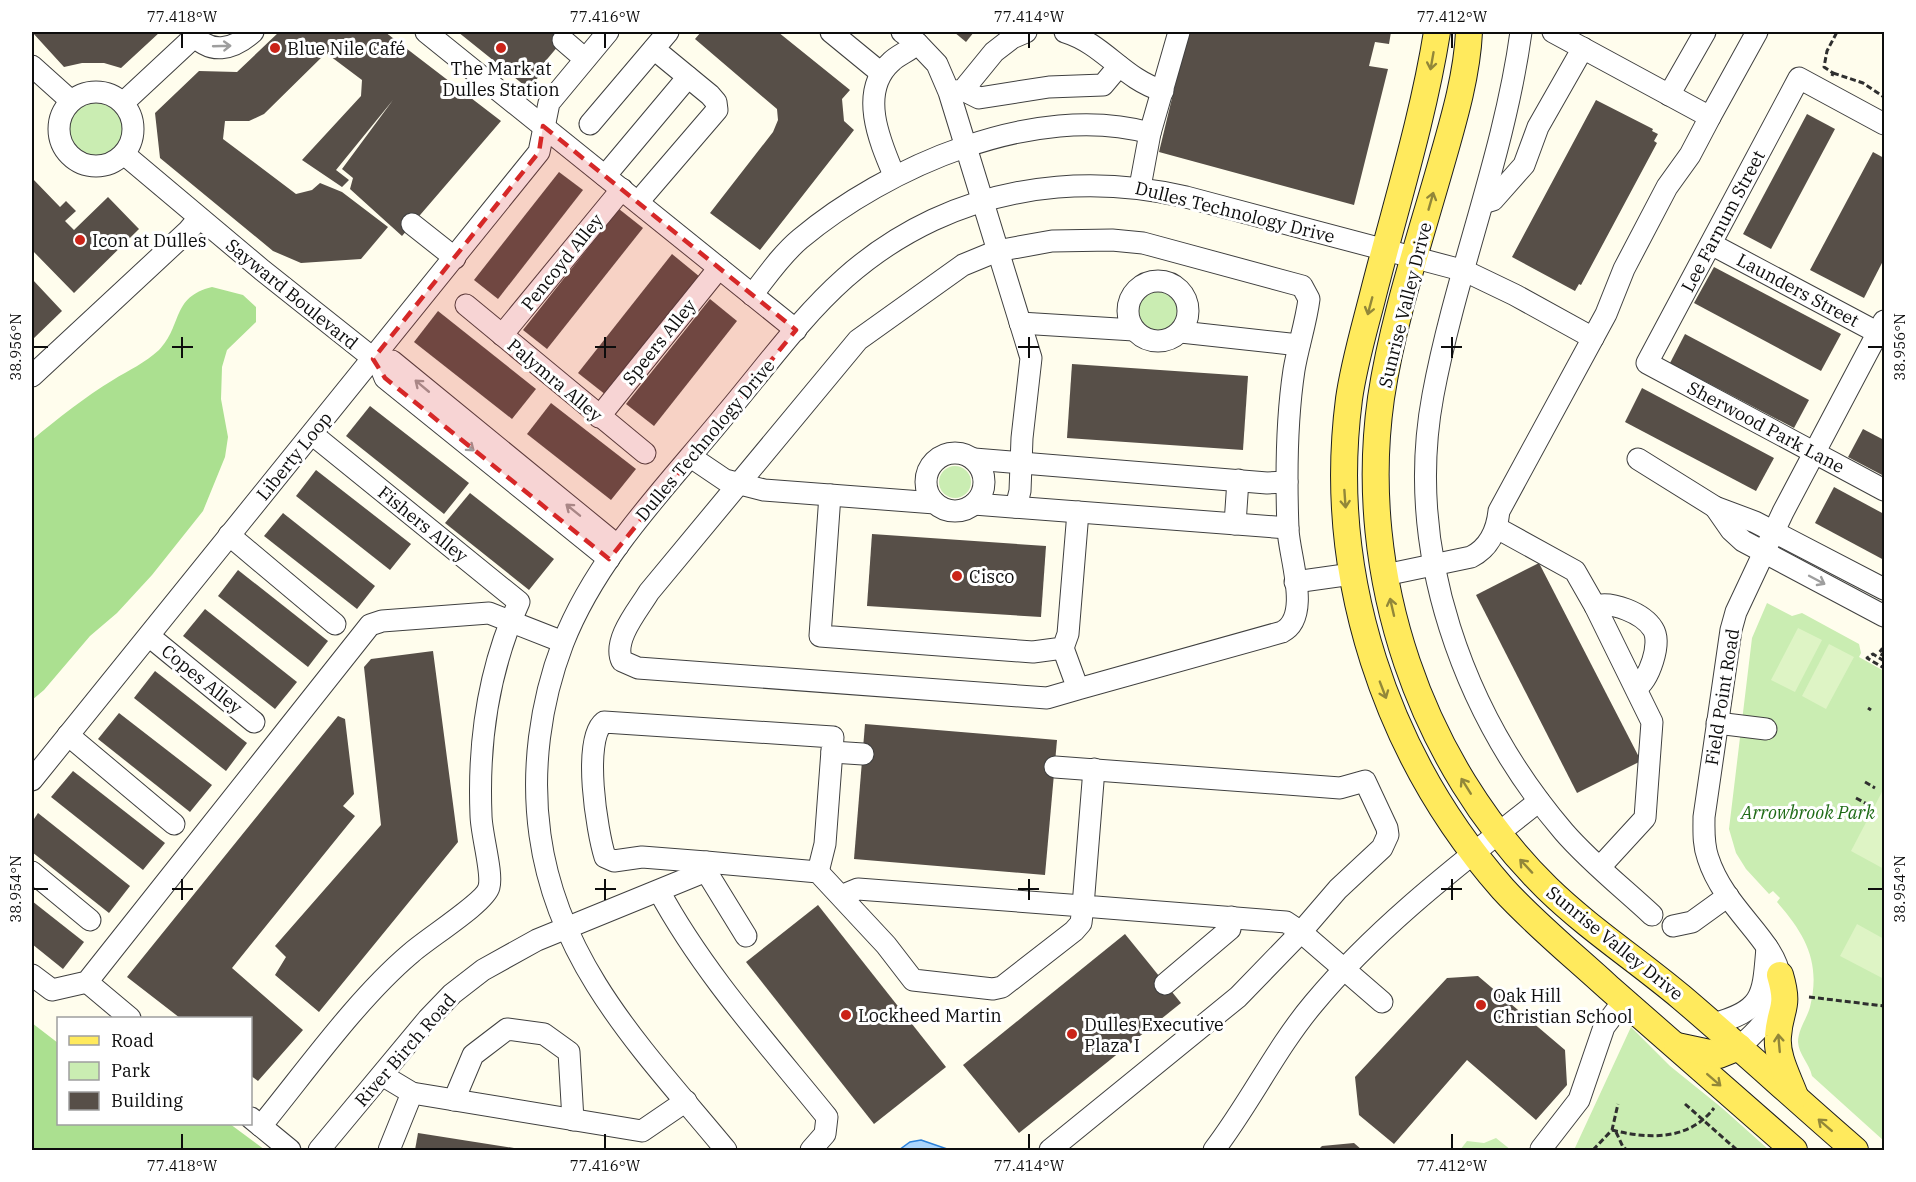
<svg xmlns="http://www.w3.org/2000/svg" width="1916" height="1182" font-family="'IBM Plex Serif',serif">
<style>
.green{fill:#caedb2}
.forest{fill:#abe090}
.pitch{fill:#def4c5}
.water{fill:#acd5fc;stroke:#2c81da;stroke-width:1.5}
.building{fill:#574f48}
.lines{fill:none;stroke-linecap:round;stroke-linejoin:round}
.minor-casing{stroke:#404040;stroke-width:23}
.major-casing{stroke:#1e1e1e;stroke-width:28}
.path{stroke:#2f2f2f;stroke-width:3;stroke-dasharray:6 3;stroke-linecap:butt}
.minor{stroke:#fff;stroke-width:21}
.major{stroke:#ffea5d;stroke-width:26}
.oneway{stroke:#9e9e9e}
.oneway2{stroke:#928739}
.marked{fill:#d62828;fill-opacity:0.2;stroke:#d62828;stroke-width:4.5;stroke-dasharray:12 8;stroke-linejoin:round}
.ticks{fill:none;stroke:#0d0d0d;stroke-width:2}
.poi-dot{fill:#ca2318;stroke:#fff;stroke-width:2}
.labels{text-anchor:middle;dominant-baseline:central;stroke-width:6;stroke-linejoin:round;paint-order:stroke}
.poi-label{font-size:18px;fill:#0d0d0d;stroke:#fff;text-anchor:start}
.street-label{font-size:18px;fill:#0d0d0d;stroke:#fff}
.park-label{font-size:18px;font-style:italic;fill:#1f6b17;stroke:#fff}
.neatline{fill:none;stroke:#0d0d0d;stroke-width:2}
.ticks-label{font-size:15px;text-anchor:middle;fill:#0d0d0d}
</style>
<rect width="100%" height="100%" fill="#fffded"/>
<g class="green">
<circle cx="96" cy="130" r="27"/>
<circle cx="1158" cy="311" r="19"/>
<circle cx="955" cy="482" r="16"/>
<path d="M1767,603L1792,616L1802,613L1859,644L1861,653L1859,657L1884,671V1141L1812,1076C1809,1063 1799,1055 1798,1042C1798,1030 1807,1018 1810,1007C1821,963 1806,935 1777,902L1780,898L1773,891L1769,894L1746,869L1736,853L1729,829L1752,638Z"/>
<polygon points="1631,1027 1670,1066 1722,1108 1769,1150 1574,1150"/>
<polygon points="1496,1138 1511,1150 1460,1150 1467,1141 1484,1143"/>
</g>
<g class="forest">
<path d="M212,287L243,295L256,307V322L227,350L222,367L221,399L228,437L225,457L203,511L152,575L117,613L90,636L44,690L32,700V440C57,419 85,397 113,380C129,370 145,363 159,350C183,325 171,297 212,287Z"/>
<polygon points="32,1023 58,1043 58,1124 230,1124 265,1150 32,1150"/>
</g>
<g class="pitch">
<polygon points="1798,628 1822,640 1795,692 1771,680"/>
<polygon points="1829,644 1854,657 1826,709 1802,696"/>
<polygon points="1884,788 1884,869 1851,851"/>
<polygon points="1857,924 1884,939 1884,979 1840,956"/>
</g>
<polygon class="water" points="921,1140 950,1150 899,1150 910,1142"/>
<g class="building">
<polygon points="32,32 160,32 121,68 104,63 82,63 64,67"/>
<polygon points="279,32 385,32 501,121 402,236 350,189 353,178 342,169 393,100 336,170 349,180 342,187 302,160 361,96 362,80 326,53 264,114 249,121 225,121 223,139 296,194 312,190 320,183 342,192 388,227 361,259 301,263 273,251 160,158 155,113 199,71 237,72"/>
<polygon points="458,32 570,32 543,64 547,66 529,89"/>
<polygon points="701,32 778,32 850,90 842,99 844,121 854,130 760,250 710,213 773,132 778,120 777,109 695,39"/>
<polygon points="954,32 974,32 966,42"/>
<polygon points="1188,32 1391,32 1389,44 1375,42 1369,66 1388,69 1354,205 1159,152"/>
<polygon points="1596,100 1653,129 1652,131 1658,134 1654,141 1657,143 1581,285 1579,284 1575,291 1512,257"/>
<polygon points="1807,114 1835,129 1771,249 1743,234"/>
<polygon points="1873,152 1884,158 1884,259 1864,298 1810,270"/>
<polygon points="559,172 583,190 498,299 474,280"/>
<polygon points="32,178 60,207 66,201 76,211 65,221 74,230 108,197 139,229 74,293 32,250"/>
<polygon points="619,209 643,228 547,349 523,330"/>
<polygon points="672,254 700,277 606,395 578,373"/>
<polygon points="1714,267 1841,334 1821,371 1694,303"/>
<polygon points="32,279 62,311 32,340"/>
<polygon points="710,299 737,321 654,426 626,404"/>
<polygon points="438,311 536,389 512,419 414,342"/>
<polygon points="1685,334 1809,400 1794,428 1670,363"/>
<polygon points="1072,364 1248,376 1243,450 1067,438"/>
<polygon points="1642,388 1774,458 1756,491 1625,422"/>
<polygon points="551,403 636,469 611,500 527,434"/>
<polygon points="370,406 469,483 444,514 346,436"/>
<polygon points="1863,429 1884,440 1884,476 1848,457"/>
<polygon points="316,470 411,544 390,570 296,496"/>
<polygon points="1834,487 1884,514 1884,560 1815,523"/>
<polygon points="470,493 554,559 529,590 445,523"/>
<polygon points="283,513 375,586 357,609 264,536"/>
<polygon points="872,534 1046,546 1041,617 867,606"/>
<polygon points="1539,563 1641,761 1577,793 1476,595"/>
<polygon points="238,570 328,641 308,667 218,596"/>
<polygon points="205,609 297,682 275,709 183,636"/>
<polygon points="433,651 458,842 319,1012 275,975 286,957 275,946 381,825 364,667 371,659"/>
<polygon points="155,671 247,743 226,771 134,698"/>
<polygon points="119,713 212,785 190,812 98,739"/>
<polygon points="338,716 345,719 354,794 343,806 355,816 232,968 303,1030 258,1081 250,1075 250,1018 180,1018 127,977"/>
<polygon points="865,724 1057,740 1045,875 854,859"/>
<polygon points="73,771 165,843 143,870 51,797"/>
<polygon points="38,813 130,886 109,913 32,852 32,822"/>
<polygon points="32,901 84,942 63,969 32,944"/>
<polygon points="818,905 946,1067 874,1124 746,962"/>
<polygon points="1125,934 1181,1003 1019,1133 963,1065"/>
<polygon points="1478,976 1565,1050 1567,1085 1536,1120 1467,1060 1394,1144 1359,1115 1355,1077 1447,978"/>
<polygon points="418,1133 520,1149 520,1150 415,1150"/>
<polygon points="1354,1143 1362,1150 1318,1150 1322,1146"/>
</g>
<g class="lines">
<defs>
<g id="minor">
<path d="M191,32C210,56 233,50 253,32"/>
<polyline points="426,32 796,330"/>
<polyline points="831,32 881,73"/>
<polyline points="902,32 917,43"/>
<path d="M1065,32C1104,44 1123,79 1163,91"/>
<path d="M1521,32C1504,156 1456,272 1433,395C1404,550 1463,714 1564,832C1590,862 1623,888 1652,915"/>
<polyline points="1553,32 1710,117 1757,32"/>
<polyline points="563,40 585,59"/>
<polyline points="32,66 71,101"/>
<polyline points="963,90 979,98 1049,87 1103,85 1119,66"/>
<polyline points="950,92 963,90 994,52 1012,38 1026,32"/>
<circle cx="96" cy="129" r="37"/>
<polyline points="1669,95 1705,32"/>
<polyline points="123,103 195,36"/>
<polyline points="590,124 668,32"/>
<polyline points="1884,124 1799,78 1647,363 1884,490"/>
<polyline points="124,154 262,270 379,363 385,378 609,559"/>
<path d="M894,175C880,142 858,92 891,62C899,54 909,52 917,43L937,64L949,92L1031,358L1022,438L1020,491L1016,507"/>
<polyline points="605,176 688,77"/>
<polyline points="1140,187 1150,133 1179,32"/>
<polyline points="638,202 717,110 716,102 710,95 654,49"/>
<polyline points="1483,203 1493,200 1524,165 1538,127 1583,48"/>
<polyline points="412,224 455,258"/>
<polyline points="1711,244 1884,336"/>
<circle cx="1158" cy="311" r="30"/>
<path d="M752,295C767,276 781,255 800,239C886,167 1036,101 1150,133"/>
<polyline points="466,305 645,453"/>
<polyline points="1020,323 1134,330"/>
<polyline points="1181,332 1299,345"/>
<polyline points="502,335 622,189"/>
<polyline points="379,363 392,361 618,546"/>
<polyline points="32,376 188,231 199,218"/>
<polyline points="599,417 719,268"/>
<circle cx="955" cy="482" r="29"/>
<polyline points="691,457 725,480 764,490 935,503"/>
<polyline points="974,459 1267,483 1287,482"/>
<polyline points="1638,459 1715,507 1755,522 1884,589"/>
<polyline points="830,495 820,636 1033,652 1063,648 1068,634 1078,512"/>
<polyline points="974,504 1288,528"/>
<polyline points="1715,507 1731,530 1743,541 1884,616"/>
<polyline points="1235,524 1238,480"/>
<polyline points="1497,528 1575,571 1595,606 1652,722 1645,818 1600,867"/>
<polyline points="229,535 335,624"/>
<path d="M1385,575L1471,557C1489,548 1497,530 1499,511L1606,314L1624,269L1667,187L1690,155L1710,117"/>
<polyline points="1295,582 1352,574"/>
<path d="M1595,606C1612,601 1643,613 1653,629C1662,643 1649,680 1636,688"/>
<polyline points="149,636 254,722"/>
<path d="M1063,648L1078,689L1282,632C1312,617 1289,557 1288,529C1286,476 1286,423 1294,370C1298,346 1306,323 1309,299L1302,286L1143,243L1112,240L1052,241L997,251L963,265L858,340L649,592C639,609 612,640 622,661L638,668L1047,698L1078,689"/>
<polyline points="1717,723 1766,729"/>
<polyline points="68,735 174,824"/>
<polyline points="832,752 863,754"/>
<polyline points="1094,769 1083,906 1286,922 1301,932 1382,1002"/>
<polyline points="32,780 539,152 549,103 608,32"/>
<path d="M706,862L642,857L614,861L605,857C597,832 582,739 604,722L833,737L825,844L818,872"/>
<polyline points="706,871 746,936"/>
<polyline points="32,872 90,920"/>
<path d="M659,891C704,974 768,1044 827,1117L825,1134L811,1150"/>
<polyline points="1673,926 1692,922 1728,896"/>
<polyline points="32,975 52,990 87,982 370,625 382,621 489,613 563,642"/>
<polyline points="87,982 130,1018"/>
<polyline points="1165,984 1230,929 1231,917"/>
<path d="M1713,1024C1764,1010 1763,996 1767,947"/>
<path d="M1739,1047C1837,965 1733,936 1708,858C1703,844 1704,831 1704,817L1731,630L1736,612L1783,512L1884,321"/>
<polyline points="382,1075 412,1093 642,1131 686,1101"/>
<polyline points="454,1100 473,1055 507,1029 544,1034 569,1052 573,1120"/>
<polyline points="251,1118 290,1150"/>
<path d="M261,1126C306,1071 357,999 410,954C425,940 486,902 489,887C493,873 481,833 481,815C478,742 488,670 519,602L312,434"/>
<polyline points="1541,1149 1579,1100 1604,1027 1624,1000"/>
<polyline points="319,1150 428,1019 452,994 483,970 537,940 706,871 706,862 818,872 886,945 913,980 993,989 1002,987 1074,931 1081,923 1083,906 858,889 841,896"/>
<polyline points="389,1150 412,1093"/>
<path d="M726,1150C646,1053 558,966 540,835C531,771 540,703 563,643C597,556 667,486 725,415C764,369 800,318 845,278C871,255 901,235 933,220C1013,183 1100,177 1186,197L1465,271L1515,295L1593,338"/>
<polyline points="1050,1150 1238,997 1301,932 1338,889 1382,848 1388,835 1387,828 1365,781 1340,788 1055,767"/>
<path d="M1214,1150C1250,1103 1276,1048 1314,1003C1378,926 1461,863 1539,801"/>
</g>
<g id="major">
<path d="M1437,32C1423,119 1396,205 1374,291C1365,327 1354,363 1349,399C1326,576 1386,756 1503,889C1535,924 1573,955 1608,987C1670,1041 1732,1096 1794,1150"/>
<path d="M1469,32C1467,75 1454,119 1442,161C1420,239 1393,318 1381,398C1356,575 1420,763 1547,888C1588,928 1637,960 1681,997C1740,1047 1797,1100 1855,1150"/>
<path d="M1780,975C1790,1009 1780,1007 1778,1036C1776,1056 1788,1077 1795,1096"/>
<polyline points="1677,1046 1719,1055 1739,1047"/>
</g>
</defs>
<use href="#minor" class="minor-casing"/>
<use href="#major" class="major-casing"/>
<g class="path">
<polyline points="1833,73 1863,83 1884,97"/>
<polyline points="1832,76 1833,73 1824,67 1827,51 1837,32"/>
<polyline points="1884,650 1882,649 1879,653 1884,656"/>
<polyline points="1884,661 1873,654 1867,658 1884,668"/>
<polyline points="1868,708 1871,710"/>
<polyline points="1865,782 1875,788"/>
<polyline points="1856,798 1867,804"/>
<polyline points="1809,997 1884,1006"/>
<polyline points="1685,1104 1737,1150"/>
<path d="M1612,1130C1648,1139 1689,1141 1714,1108"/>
<polyline points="1616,1132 1623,1147 1627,1150"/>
<polyline points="1593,1150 1612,1130 1618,1104"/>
</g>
<use href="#minor" class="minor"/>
<use href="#major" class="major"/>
</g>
<defs><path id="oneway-shaft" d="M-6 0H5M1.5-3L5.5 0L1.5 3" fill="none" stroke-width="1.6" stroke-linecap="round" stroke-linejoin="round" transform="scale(1.5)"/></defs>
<g class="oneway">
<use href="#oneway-shaft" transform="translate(222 46) rotate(-2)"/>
<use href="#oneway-shaft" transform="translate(422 386) rotate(-140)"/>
<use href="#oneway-shaft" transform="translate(467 445) rotate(39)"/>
<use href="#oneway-shaft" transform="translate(573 510) rotate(-141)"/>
<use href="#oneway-shaft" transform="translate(1817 580) rotate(28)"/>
</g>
<g class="oneway2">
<use href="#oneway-shaft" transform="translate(1432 61) rotate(100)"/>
<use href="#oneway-shaft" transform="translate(1431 201) rotate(-74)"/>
<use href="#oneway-shaft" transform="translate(1370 306) rotate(105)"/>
<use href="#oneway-shaft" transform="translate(1345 499) rotate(86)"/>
<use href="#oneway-shaft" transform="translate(1392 607) rotate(-103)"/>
<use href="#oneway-shaft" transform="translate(1383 690) rotate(69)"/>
<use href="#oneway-shaft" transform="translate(1466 786) rotate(-122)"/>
<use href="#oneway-shaft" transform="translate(1526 866) rotate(-133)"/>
<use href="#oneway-shaft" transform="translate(1779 1043) rotate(-95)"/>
<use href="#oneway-shaft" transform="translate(1714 1080) rotate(41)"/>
<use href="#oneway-shaft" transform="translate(1825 1125) rotate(-139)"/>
</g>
<path class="marked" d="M543,126L796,330L609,559L385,378L373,359L539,152Z"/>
<path class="ticks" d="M182,33V48M605,33V48M1029,33V48M1452,33V48M182,337V358M605,337V358M1029,337V358M1452,337V358M33,347H48M172,347H193M595,347H616M1018,347H1039M1441,347H1462M1868,347H1883M182,879V900M605,879V900M1029,879V900M1452,879V900M33,889H48M172,889H193M595,889H616M1018,889H1039M1441,889H1462M1868,889H1883M182,1134V1149M605,1134V1149M1029,1134V1149M1452,1134V1149"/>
<g class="poi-dot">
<circle cx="275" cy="48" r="6"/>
<circle cx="501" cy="48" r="6"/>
<circle cx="80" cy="240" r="6"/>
<circle cx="957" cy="576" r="6"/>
<circle cx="1481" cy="1005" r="6"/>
<circle cx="846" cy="1015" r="6"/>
<circle cx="1072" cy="1034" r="6"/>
</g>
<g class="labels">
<g class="poi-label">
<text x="287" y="48">Blue Nile Café</text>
<text x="501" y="68" text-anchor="middle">The Mark at<tspan x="501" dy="21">Dulles Station</tspan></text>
<text x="92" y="240">Icon at Dulles</text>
<text x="969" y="576">Cisco</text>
<text x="1493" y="995">Oak Hill<tspan x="1493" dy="21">Christian School</tspan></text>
<text x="858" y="1015">Lockheed Martin</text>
<text x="1084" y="1024">Dulles Executive<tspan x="1084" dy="21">Plaza I</tspan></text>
</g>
<g class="street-label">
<text transform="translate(1235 212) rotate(14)">Dulles Technology Drive</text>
<text transform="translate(1723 221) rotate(-62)">Lee Farnum Street</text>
<text transform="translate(562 262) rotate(-51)">Pencoyd Alley</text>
<text transform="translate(1798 290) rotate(28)">Launders Street</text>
<text transform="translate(292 294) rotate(39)">Sayward Boulevard</text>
<text transform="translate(1405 305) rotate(-76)">Sunrise Valley Drive</text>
<text transform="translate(659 342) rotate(-51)">Speers Alley</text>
<text transform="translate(555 380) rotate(40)">Palymra Alley</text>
<text transform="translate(1766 427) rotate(28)">Sherwood Park Lane</text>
<text transform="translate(705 440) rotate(-50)">Dulles Technology Drive</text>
<text transform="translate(294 456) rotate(-51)">Liberty Loop</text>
<text transform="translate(423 524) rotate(39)">Fishers Alley</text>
<text transform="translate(202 679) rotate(39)">Copes Alley</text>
<text transform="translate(1722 697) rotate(-81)">Field Point Road</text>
<text transform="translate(1615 943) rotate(39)">Sunrise Valley Drive</text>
<text transform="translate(405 1050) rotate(-49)">River Birch Road</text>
</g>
<g class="park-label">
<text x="1808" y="812">Arrowbrook Park</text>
</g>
</g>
<rect width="1916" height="1182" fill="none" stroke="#ffffff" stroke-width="66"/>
<rect x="57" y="1017" width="195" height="108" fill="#ffffff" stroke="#9e9e9e" stroke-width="1.5"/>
<rect x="69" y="1036" width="30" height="9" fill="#ffea5d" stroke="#9e9e9e" stroke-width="1.5"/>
<text x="111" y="1047" font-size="18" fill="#0d0d0d">Road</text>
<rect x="69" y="1062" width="30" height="18" fill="#caedb2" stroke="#9e9e9e" stroke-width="1.5"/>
<text x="111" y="1077" font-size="18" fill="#0d0d0d">Park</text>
<rect x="69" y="1092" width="30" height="18" fill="#574f48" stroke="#9e9e9e" stroke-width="1.5"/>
<text x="111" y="1107" font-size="18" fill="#0d0d0d">Building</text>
<rect x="33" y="33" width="1850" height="1116" class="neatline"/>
<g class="ticks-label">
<text x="182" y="22">77.418°W</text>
<text x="605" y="22">77.416°W</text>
<text x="1029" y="22">77.414°W</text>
<text x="1452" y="22">77.412°W</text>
<text transform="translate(16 347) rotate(-90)" y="5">38.956°N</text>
<text transform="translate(1900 347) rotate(-90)" y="5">38.956°N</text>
<text transform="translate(16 889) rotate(-90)" y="5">38.954°N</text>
<text transform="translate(1900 889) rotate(-90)" y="5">38.954°N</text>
<text x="182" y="1171">77.418°W</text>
<text x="605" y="1171">77.416°W</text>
<text x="1029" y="1171">77.414°W</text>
<text x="1452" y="1171">77.412°W</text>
</g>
</svg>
